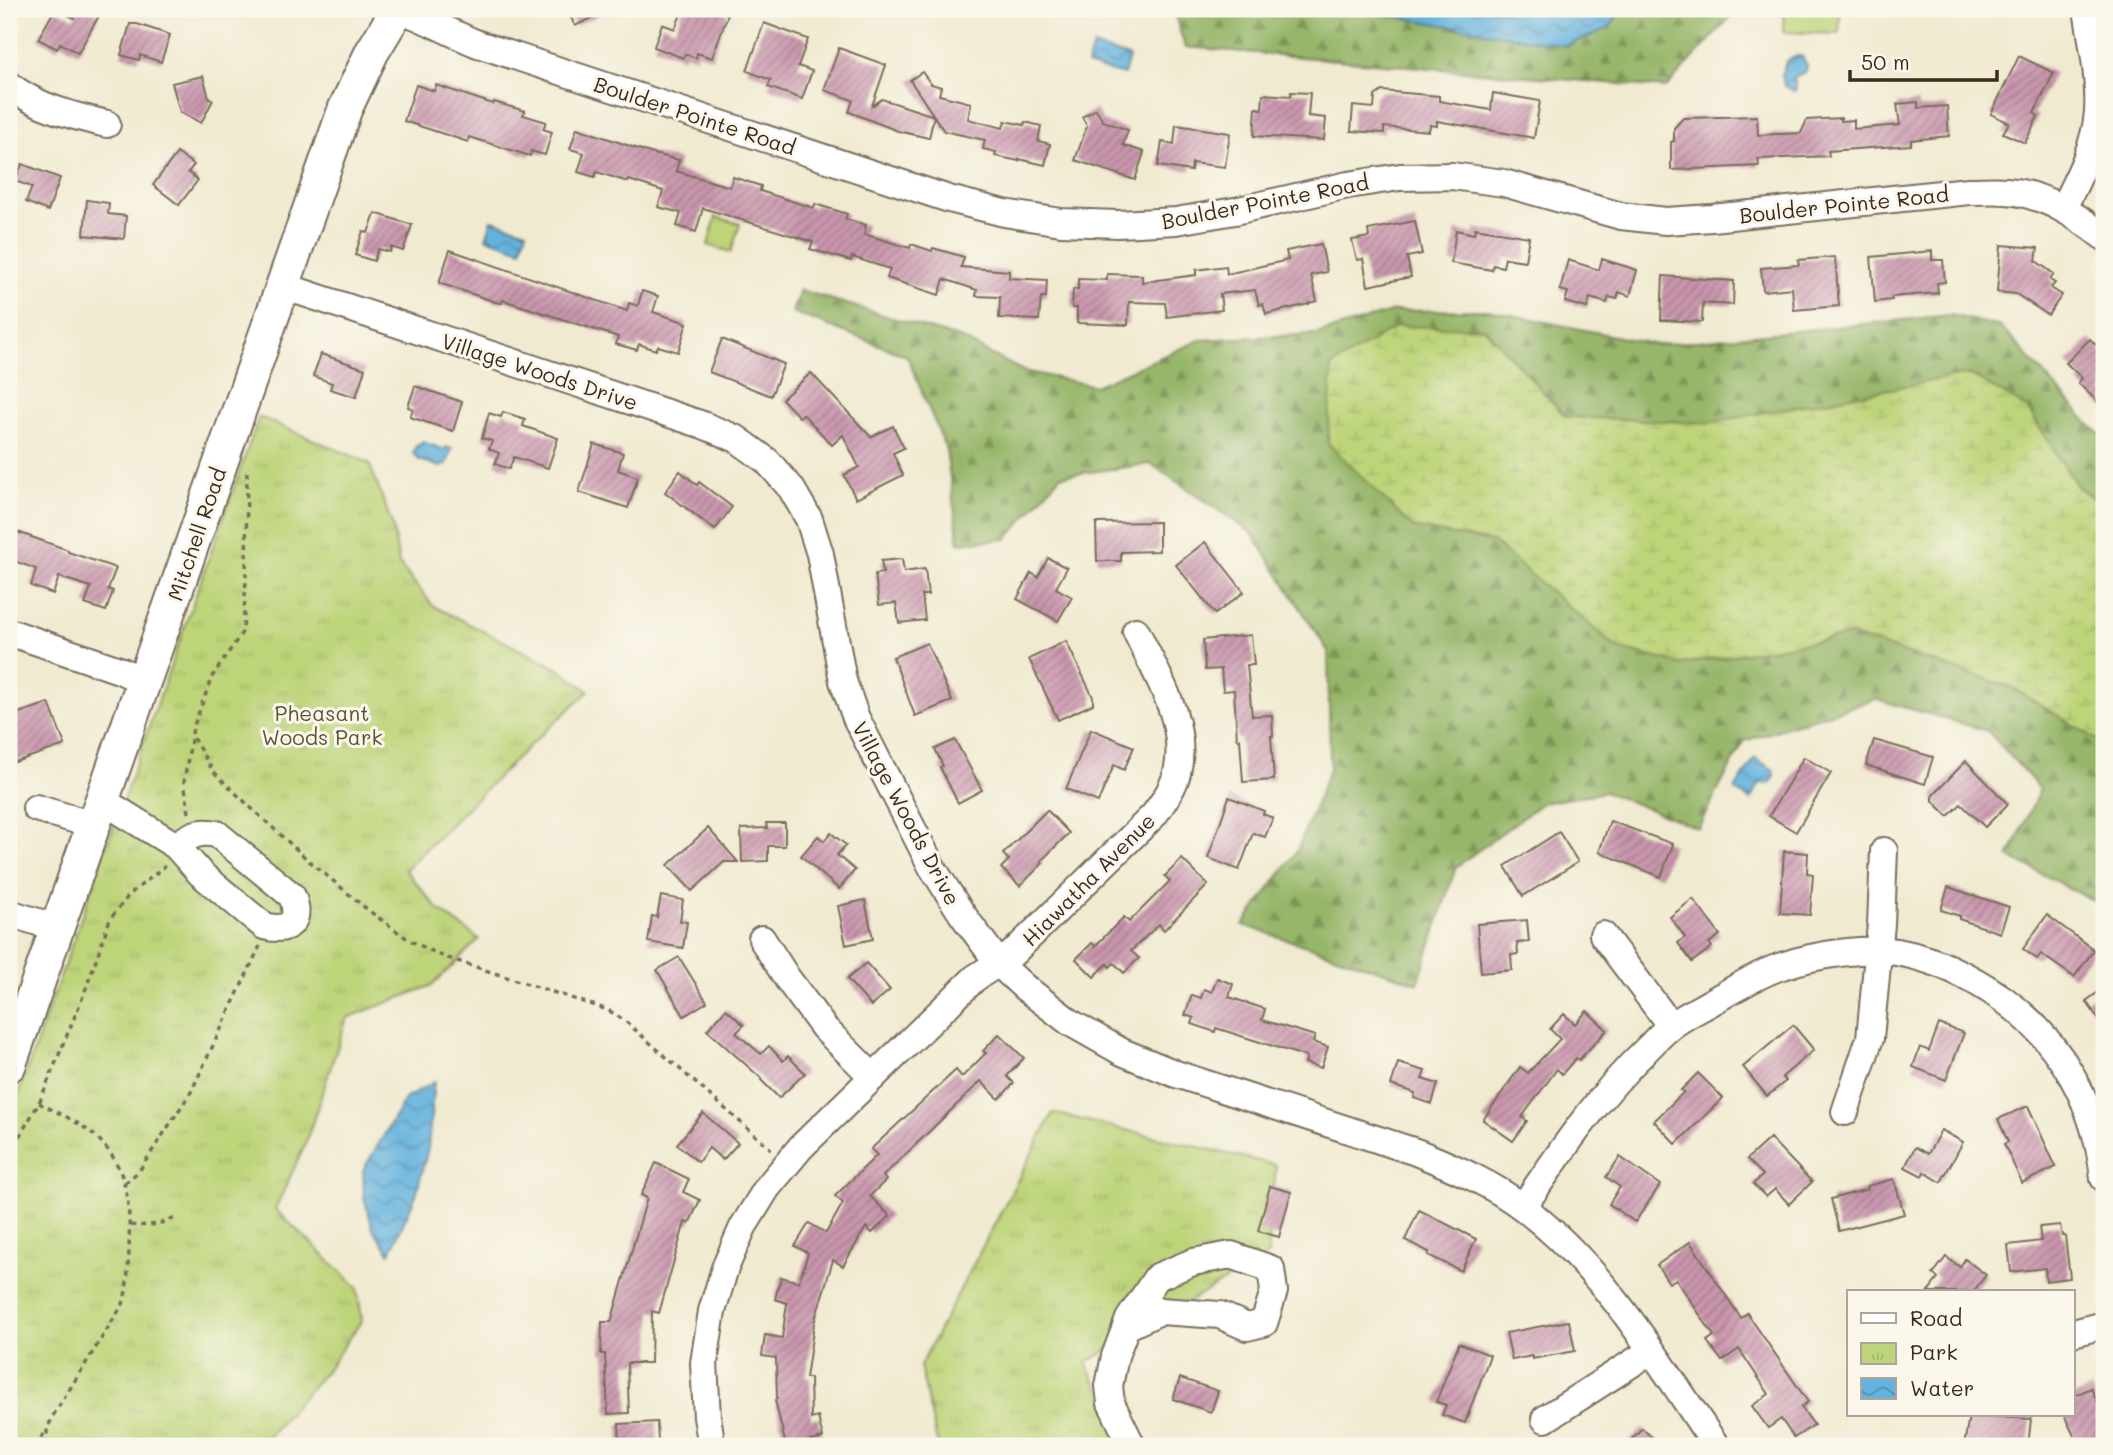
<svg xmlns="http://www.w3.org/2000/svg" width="2113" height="1455" font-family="Mali,sans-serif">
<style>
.grass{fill:#bdd479;stroke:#7c7f4c;stroke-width:2}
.forest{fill:url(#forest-firs);stroke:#687044;stroke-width:2}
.wetland{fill:url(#wetland-marsh);stroke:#7c7f4c;stroke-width:2}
.park{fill:url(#park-tufts);stroke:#7c7f4c;stroke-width:2}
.water{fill:url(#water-waves);stroke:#506e7e;stroke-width:2}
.building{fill:url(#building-hatch)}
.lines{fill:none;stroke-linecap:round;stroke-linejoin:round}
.minor-casing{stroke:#7a6d5c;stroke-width:30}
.major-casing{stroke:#7a6d5c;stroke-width:37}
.path{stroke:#7a6d5c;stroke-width:3.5;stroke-dasharray:5 5;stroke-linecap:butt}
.minor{stroke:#fff;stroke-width:26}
.major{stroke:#fff;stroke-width:33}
.labels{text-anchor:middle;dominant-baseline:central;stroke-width:6;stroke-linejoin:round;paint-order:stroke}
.street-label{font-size:21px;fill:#3b2a1e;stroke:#fbf7ec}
.park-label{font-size:21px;fill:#5c5435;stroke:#fbf7ec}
</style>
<defs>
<pattern id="forest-firs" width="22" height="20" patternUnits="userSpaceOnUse" patternTransform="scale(1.75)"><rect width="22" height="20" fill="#96b669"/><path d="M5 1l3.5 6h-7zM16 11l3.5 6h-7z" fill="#7c9456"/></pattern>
<pattern id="wetland-marsh" width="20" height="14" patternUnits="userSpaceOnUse" patternTransform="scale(1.75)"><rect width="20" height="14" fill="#bdd479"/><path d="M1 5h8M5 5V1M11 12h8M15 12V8" fill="none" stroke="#a3b668"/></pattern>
<pattern id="park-tufts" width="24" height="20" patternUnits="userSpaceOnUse" patternTransform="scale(1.75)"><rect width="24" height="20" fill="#bdd479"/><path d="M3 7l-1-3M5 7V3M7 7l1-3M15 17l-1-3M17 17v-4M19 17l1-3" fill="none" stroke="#a3b668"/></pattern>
<pattern id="water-waves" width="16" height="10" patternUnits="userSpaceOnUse" patternTransform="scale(1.75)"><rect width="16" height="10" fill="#64b2de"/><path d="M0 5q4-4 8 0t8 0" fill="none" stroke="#5491b3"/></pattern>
<pattern id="building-hatch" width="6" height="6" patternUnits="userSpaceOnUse" patternTransform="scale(1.75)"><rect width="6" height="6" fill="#c996ad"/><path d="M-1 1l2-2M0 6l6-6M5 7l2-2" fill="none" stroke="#a47b8c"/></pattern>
</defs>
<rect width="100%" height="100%" fill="#fbf7ec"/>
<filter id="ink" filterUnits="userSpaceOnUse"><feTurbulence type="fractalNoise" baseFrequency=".0143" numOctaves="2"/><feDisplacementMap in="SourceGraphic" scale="14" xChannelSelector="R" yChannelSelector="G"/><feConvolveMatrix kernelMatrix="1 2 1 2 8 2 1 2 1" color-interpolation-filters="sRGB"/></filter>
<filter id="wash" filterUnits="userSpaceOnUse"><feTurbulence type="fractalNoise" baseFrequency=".00686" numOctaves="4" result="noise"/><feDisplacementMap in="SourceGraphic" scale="28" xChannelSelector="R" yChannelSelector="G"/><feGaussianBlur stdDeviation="1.57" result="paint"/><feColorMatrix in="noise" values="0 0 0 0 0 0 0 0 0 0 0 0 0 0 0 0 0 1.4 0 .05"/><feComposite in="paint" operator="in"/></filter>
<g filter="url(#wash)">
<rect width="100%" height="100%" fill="#f0ead0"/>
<g class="grass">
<polygon points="1784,9 1840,9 1839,34 1783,32"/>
<polygon points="716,217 740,224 731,252 708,245"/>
</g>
<g class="forest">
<polygon points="1173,9 1363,9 1374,13 1609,28 1622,9 1738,9 1666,88 1185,47"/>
<polygon points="800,290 962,339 1023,371 1095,386 1200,340 1317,334 1394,311 1488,310 1658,345 1951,315 2001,327 2091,426 2104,437 2104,507 2077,486 2027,408 1969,374 1709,423 1566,417 1484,328 1412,527 1493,542 1617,648 1682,664 1851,635 2013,688 2104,744 2104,906 2009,857 2040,789 1988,731 1875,699 1744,741 1698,828 1605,792 1542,803 1456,867 1418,983 1243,925 1297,851 1330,768 1328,651 1252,533 1151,464 1060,476 1007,539 959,543 946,449 907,356 792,312"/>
</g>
<polygon class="wetland" points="1397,326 1484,328 1566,417 1709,423 1969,374 2027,408 2077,486 2104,507 2104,744 2013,688 1851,635 1681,664 1617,648 1493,542 1412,527 1328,443 1332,366"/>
<g class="park">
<polygon points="259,417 369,463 392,524 399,564 433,606 557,668 589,691 528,747 405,870 438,909 479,939 433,985 347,1018 305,1145 275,1209 357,1287 362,1320 329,1367 260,1446 9,1446 9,1121"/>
<polygon points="1053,1113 1276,1165 1268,1255 1086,1363 1128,1446 938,1446 920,1366"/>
</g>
<g class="water">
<polygon points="1363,9 1622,9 1609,28 1567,46 1374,13"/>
<polygon points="1093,46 1129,57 1124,75 1087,65"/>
<polygon points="1797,56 1802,56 1807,65 1806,71 1794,78 1796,89 1794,91 1784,86 1782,74 1786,61"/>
<polygon points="492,220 527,231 521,250 486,238"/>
<polygon points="423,442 445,450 446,447 452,449 447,464 440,467 419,460 413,453 416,446"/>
<polygon points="1755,758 1774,770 1775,776 1770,783 1765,784 1761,782 1750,800 1735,790"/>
<polygon points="434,1082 428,1148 416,1195 390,1253 373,1229 364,1197 363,1170 406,1098"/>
</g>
<g id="blocks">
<g class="building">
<polygon points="55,9 74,18 79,9 90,9 100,14 78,53 60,43 57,49 38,39"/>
<polygon points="567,9 611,9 575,26"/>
<polygon points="683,9 715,9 728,14 712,58 697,53 696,58 685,54 683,58 654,47 662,24 675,29"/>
<polygon points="764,23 808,39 798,66 812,71 802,99 768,87 771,80 747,71"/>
<polygon points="130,24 137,24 170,35 161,62 140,55 139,60 121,55"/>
<polygon points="839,48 886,65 872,106 882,99 934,116 929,138 898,131 849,112 853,100 824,90"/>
<polygon points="2019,56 2054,73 2034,113 2038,116 2025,143 2003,133 2009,123 1991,114"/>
<polygon points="922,72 931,84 941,87 939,95 971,103 968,119 1003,128 1005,121 1024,125 1025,122 1041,126 1038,141 1050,144 1045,165 1019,159 1019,161 995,156 996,152 983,149 985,140 944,131 910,80"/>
<polygon points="203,76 209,98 213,100 201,123 180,112 172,83"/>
<polygon points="416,85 434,91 436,85 493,104 494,102 525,111 523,115 546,122 543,129 552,132 545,155 531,151 530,156 469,137 468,142 404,121"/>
<polygon points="1382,91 1439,96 1439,101 1491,110 1493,93 1540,101 1534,138 1437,121 1437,126 1430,125 1429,131 1384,127 1384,133 1351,131 1353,106 1374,108 1375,96"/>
<polygon points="1291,92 1310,93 1308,116 1326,118 1324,140 1254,136 1256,108 1262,109 1263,94 1291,96"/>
<polygon points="1918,102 1918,108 1947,106 1949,136 1911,140 1911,145 1828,151 1829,156 1758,159 1759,166 1671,170 1671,142 1674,141 1674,128 1683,118 1757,116 1758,135 1801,133 1807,120 1841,118 1841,121 1854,120 1854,129 1900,125 1897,104"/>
<polygon points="1096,109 1103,121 1128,130 1123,145 1144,152 1135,180 1075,160 1087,126 1082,117"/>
<polygon points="1176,125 1230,133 1225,167 1192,163 1191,171 1158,166 1162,142 1174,144"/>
<polygon points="577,128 650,153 679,160 676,171 730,187 733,177 761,186 760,191 814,208 815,204 847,214 845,219 866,225 864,234 910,248 911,244 932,251 933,248 964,257 961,267 1009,271 1009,278 1047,280 1046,297 1041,297 1039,320 999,318 1000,297 976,296 977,290 944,279 939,295 887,278 890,269 852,257 851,261 810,249 813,242 703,208 696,232 677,226 681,213 658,207 663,191 629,180 628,182 597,172 595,177 578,172 584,153 570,149"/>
<polygon points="177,153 194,165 188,172 198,180 179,205 153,185"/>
<polygon points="22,164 60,178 48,211 26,202 32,187 15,181"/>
<polygon points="87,200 109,203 108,214 126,216 124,239 84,235"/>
<polygon points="375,213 412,225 403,251 391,247 390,252 378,249 374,261 355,255 363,231 368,233"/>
<polygon points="1415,221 1422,254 1407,257 1411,277 1368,286 1363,259 1357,260 1352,240 1369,237 1368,230"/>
<polygon points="1475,228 1529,237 1525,261 1505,258 1503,267 1493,265 1492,270 1451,263 1456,230 1474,234"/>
<polygon points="1321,244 1327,272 1311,275 1317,301 1309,303 1309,304 1266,314 1263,304 1259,305 1255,290 1220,294 1222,310 1167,317 1165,303 1129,302 1128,325 1077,323 1077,308 1072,308 1073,289 1078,289 1078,279 1107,280 1107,274 1142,275 1142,282 1196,275 1196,270 1226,266 1227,274 1288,260 1286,251"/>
<polygon points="2001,245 2038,248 2036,261 2054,274 2050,280 2055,283 2051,288 2062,295 2048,315 2016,294 1997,292"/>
<polygon points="450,250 627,311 629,303 638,306 642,291 658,296 653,312 687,323 678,352 658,346 656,350 639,344 637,350 616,344 618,337 503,300 502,303 496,302 439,283"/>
<polygon points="1932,251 1932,260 1943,260 1945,282 1937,283 1938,293 1891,297 1892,300 1875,302 1871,257"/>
<polygon points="1835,257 1839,306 1794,310 1792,288 1763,291 1761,268 1799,265 1798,260"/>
<polygon points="1602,259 1637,270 1630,296 1619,292 1617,299 1609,297 1607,303 1590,298 1587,308 1565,302 1568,292 1560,290 1568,260 1599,270"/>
<polygon points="1663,276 1734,281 1733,305 1703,303 1702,322 1661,320"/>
<polygon points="722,339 784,364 771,396 709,372"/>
<polygon points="2090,339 2104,353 2104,408 2078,383 2082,378 2066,363"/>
<polygon points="321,354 365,369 356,397 330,389 332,383 313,376"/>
<polygon points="811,373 871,437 893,426 904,448 893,453 903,475 856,499 844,475 859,467 843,435 832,445 803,414 799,417 782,399"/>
<polygon points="415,386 462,402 453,431 410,417 413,409 408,407"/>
<polygon points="503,412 525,419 523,426 558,438 548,468 514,457 509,469 495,464 499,453 489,449 492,441 482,438 489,413 501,417"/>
<polygon points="594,444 623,453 618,470 638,477 628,508 579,492"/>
<polygon points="680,471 697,485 699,482 732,507 715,530 665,492"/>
<polygon points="1159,522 1159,551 1121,552 1121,561 1097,561 1096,523"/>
<polygon points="9,529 68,550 68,552 116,568 108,589 113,591 106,611 85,604 91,587 59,577 53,594 31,586 36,569 9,559"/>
<polygon points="1205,542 1244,592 1215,614 1176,565"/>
<polygon points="1048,558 1067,568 1056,588 1072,597 1058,621 1017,599 1031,573 1038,577"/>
<polygon points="902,559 904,572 925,569 928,595 922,595 925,620 899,623 896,603 879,605 875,574 883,573 881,561"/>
<polygon points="1251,635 1254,665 1247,665 1252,716 1272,715 1273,736 1271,736 1274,780 1243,782 1240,739 1237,739 1234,690 1223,691 1221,669 1205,670 1203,640"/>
<polygon points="1066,641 1093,697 1093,704 1058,720 1029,659"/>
<polygon points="927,643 952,701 915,716 893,657"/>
<polygon points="49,703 65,745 9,764 9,716"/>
<polygon points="1091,729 1134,747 1124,770 1114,765 1098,802 1066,789"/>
<polygon points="955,740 982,790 958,803 940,767 943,766 935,749"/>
<polygon points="1874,740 1933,757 1925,784 1866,765"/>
<polygon points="1804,757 1831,773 1796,832 1769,816"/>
<polygon points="1966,761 2008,804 1985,827 1961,804 1948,816 1933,801 1933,795"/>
<polygon points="1229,797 1264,811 1263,814 1273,818 1265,837 1253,833 1239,870 1208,858"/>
<polygon points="1047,810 1069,833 1041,861 1043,863 1020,886 1001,868 1009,860 1003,854"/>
<polygon points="1610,821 1673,844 1661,877 1599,852"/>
<polygon points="766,823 785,823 785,846 768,846 768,861 742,862 741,829 767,828"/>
<polygon points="708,828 738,862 724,862 692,891 668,865"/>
<polygon points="1559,832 1578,862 1523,896 1505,866"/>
<polygon points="831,833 846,845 837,855 855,870 839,889 801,856 818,836 824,841"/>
<polygon points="1784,851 1808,853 1807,873 1813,874 1810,915 1780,913"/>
<polygon points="1182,859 1208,885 1164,930 1159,924 1131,951 1139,958 1124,973 1114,963 1110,967 1107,964 1094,977 1076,959 1092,943 1095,946 1124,917 1129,922 1170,881 1165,876"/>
<polygon points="1948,887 2009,907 2000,933 1959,919 1960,916 1941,910"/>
<polygon points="661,896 683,900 680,921 687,922 683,948 648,942 652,916 657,917"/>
<polygon points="1693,899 1720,935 1709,943 1712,947 1692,962 1678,943 1685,937 1670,917"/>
<polygon points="865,900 873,939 846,945 838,906"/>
<polygon points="2047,915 2094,950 2074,977 2041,954 2037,959 2023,949"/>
<polygon points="1527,920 1529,942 1517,943 1518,954 1511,955 1512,970 1481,973 1477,924"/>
<polygon points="679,957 707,1002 684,1016 657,970"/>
<polygon points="866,963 890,990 871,1006 847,979"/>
<polygon points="1217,978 1233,984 1229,997 1265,1009 1262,1020 1315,1036 1313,1042 1328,1047 1321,1068 1305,1063 1307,1057 1216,1028 1215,1032 1192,1024 1194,1018 1185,1015 1192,995 1201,998 1204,989 1212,992"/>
<polygon points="2104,988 2104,1027 2086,1001"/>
<polygon points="726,1009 744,1025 736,1033 761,1054 769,1046 783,1061 788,1056 805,1073 779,1098 761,1080 762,1079 707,1030"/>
<polygon points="1587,1011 1607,1030 1579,1060 1576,1058 1562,1074 1557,1069 1522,1117 1527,1121 1513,1141 1483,1120 1520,1067 1528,1073 1560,1039 1550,1029 1564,1014 1575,1024"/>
<polygon points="1939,1024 1964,1033 1946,1080 1913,1067 1920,1047 1929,1051"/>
<polygon points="1793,1025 1814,1050 1782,1077 1786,1081 1767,1096 1743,1067"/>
<polygon points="999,1034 1024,1058 1007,1076 1014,1083 999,1099 981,1081 936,1125 883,1176 886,1180 870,1196 890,1216 872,1233 866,1227 843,1266 833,1260 814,1323 806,1378 810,1378 811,1419 818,1417 823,1438 810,1441 811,1446 786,1446 775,1400 777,1399 776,1358 762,1356 765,1335 782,1338 787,1303 775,1299 781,1277 799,1282 808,1253 795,1246 809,1223 826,1233 843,1203 835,1196 877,1155 871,1149 956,1070 962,1077 986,1053 983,1051"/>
<polygon points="1398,1063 1425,1071 1422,1079 1438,1084 1432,1104 1414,1098 1415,1093 1391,1085"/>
<polygon points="1698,1073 1723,1098 1676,1144 1654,1121 1684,1092 1681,1090"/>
<polygon points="2028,1106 2056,1167 2022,1183 2004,1144 2008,1142 1998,1119"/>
<polygon points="703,1113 738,1143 723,1160 709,1148 698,1162 677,1144"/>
<polygon points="1941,1130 1963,1142 1941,1182 1924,1172 1922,1176 1905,1167 1915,1147 1928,1154"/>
<polygon points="1770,1138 1812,1182 1789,1204 1775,1189 1766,1197 1753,1184 1763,1175 1747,1159"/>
<polygon points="1620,1157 1660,1185 1635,1222 1609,1204 1620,1187 1606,1177"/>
<polygon points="656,1163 689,1179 683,1192 700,1200 689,1224 685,1222 659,1313 652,1311 651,1363 627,1363 629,1413 608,1414 605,1354 601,1354 602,1322 611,1322 647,1198 641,1195"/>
<polygon points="1894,1179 1904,1214 1839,1231 1831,1199 1868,1189 1867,1186"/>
<polygon points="1270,1186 1291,1192 1279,1237 1258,1231"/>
<polygon points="1419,1210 1476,1239 1461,1271 1428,1255 1429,1252 1405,1240"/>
<polygon points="2060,1225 2062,1236 2065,1236 2070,1278 2046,1281 2045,1268 2011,1272 2008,1245 2041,1241 2039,1227"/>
<polygon points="1690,1242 1741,1318 1747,1313 1808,1402 1801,1407 1814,1425 1794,1438 1781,1419 1768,1428 1752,1406 1769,1394 1739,1349 1722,1361 1707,1341 1714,1336 1676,1279 1669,1283 1657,1265"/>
<polygon points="1946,1257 1960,1267 1965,1259 1986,1275 1973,1292 1928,1292 1938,1278 1933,1274"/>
<polygon points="1569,1321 1575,1351 1532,1359 1532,1356 1512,1360 1506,1333"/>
<polygon points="1459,1343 1490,1355 1465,1423 1442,1415 1446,1405 1436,1402"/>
<polygon points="1180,1378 1218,1391 1211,1412 1173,1399"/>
<polygon points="2091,1388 2104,1417 2104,1446 2079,1446 2064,1415 2073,1415 2073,1396"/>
<polygon points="1969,1415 2031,1419 2028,1446 1964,1446"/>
<polygon points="657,1422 658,1442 647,1442 647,1446 620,1446 619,1424"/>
<polygon points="1642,1428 1661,1446 1625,1446"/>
</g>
</g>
</g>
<g filter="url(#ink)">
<use href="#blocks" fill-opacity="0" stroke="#7a6d5c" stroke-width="2"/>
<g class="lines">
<defs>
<g id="minor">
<path d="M399,9C426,19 451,33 478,44L949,199L1004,213L1061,222L1118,224L1176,221L1235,211L1348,185L1400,177L1452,176L1504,183L1621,216L1666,221L1712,218L1969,191C1982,191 1995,190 2007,191C2044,194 2076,215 2104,237"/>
<path d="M9,85C36,107 73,116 107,124"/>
<path d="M2063,208C2078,178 2095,147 2098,112C2100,78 2092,42 2087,9"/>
<path d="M283,286L703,425L737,439L767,461L791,488L809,519L820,554L843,681L856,718L932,867L962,914L999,964L1024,987L1071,1023L1122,1052L1176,1074L1416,1152C1453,1167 1493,1184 1525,1209C1606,1271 1659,1362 1716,1446"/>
<polyline points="9,632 122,671 144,682"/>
<path d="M102,800L176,846L201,874L264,926C289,933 302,921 292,896L217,834C199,830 190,835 176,846"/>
<polyline points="36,808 93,825"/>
<polyline points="9,913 57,928"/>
<polyline points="1603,935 1671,1026"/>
<polyline points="762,939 787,978 824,1028 873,1077"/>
<polyline points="1845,1112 1870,1038 1881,924 1884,851"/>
<path d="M1523,1207C1561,1151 1598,1096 1647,1049C1655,1041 1662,1033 1670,1027C1685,1015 1704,1007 1720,997C1740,986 1760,973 1782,966C1813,955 1870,946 1902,953C1938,960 1973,978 2003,999C2062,1042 2096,1105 2104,1178"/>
<polyline points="1126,1327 1160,1311 1220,1315 1247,1327 1264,1323 1274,1291 1271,1269 1231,1255 1193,1262 1157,1277 1129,1319 1115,1356 1109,1386 1111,1403 1132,1446"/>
<polyline points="2073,1333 2104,1325"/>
<polyline points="1545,1419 1651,1351"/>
<path d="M712,1446L707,1417L704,1363L712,1311L725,1268L743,1227L767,1188L801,1147L873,1077L975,978L1012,954L1154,815C1163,802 1173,789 1177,773C1189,723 1156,674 1136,631"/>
</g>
<polyline id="major" points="9,1065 345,109 372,52 398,9"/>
</defs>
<use href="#minor" class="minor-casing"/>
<use href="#major" class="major-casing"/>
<g class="path">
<polyline points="193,738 213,771 249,806 308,860 368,910 409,940 442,956 608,1010 624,1020 771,1149"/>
<polyline points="189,813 184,782 193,728 212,677 243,631 246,579 247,470"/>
<path d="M39,1103C60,1114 87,1125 103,1144C130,1174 130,1212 129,1250C128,1269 128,1286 123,1304L54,1414L47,1429V1446"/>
<polyline points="9,1154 39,1103 84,994 110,919 130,894 165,866"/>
<polyline points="125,1183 139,1171 191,1092 260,946"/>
<path d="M130,1225C149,1227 161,1224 178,1217"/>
<polyline points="35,1446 46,1431"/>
</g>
<use href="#minor" class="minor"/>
<use href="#major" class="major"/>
</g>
</g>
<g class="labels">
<g class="street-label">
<text transform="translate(695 115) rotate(18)">Boulder Pointe Road</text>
<text transform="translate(1265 201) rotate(-11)">Boulder Pointe Road</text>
<text transform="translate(1844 204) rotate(-6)">Boulder Pointe Road</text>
<text transform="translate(540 371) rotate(18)">Village Woods Drive</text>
<text transform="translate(196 534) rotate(-71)">Mitchell Road</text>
<text transform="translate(907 813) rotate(62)">Village Woods Drive</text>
<text transform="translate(1088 879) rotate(-45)">Hiawatha Avenue</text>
</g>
<g class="park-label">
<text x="322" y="712">Pheasant<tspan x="322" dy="24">Woods Park</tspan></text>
</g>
</g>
<rect width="2113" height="1455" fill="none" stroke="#fbf7ec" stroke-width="35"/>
<rect x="1847" y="1290" width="228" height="126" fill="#fbf7ec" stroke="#aea59a" stroke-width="2"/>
<rect x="1861" y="1313" width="35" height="10" fill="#ffffff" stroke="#aea59a" stroke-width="2"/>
<text x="1910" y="1326" font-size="21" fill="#3b2a1e">Road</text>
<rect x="1861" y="1343" width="35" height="21" fill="url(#park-tufts)" stroke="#aea59a" stroke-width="2"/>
<text x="1910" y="1360" font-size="21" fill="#3b2a1e">Park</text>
<rect x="1861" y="1378" width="35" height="21" fill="url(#water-waves)" stroke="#aea59a" stroke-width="2"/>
<text x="1910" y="1396" font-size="21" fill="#3b2a1e">Water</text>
<path d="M1850 70v10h147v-10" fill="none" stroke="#3b2a1e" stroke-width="3.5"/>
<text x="1861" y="70" font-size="21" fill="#3b2a1e" stroke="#fbf7ec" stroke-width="5" paint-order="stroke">50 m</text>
</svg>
